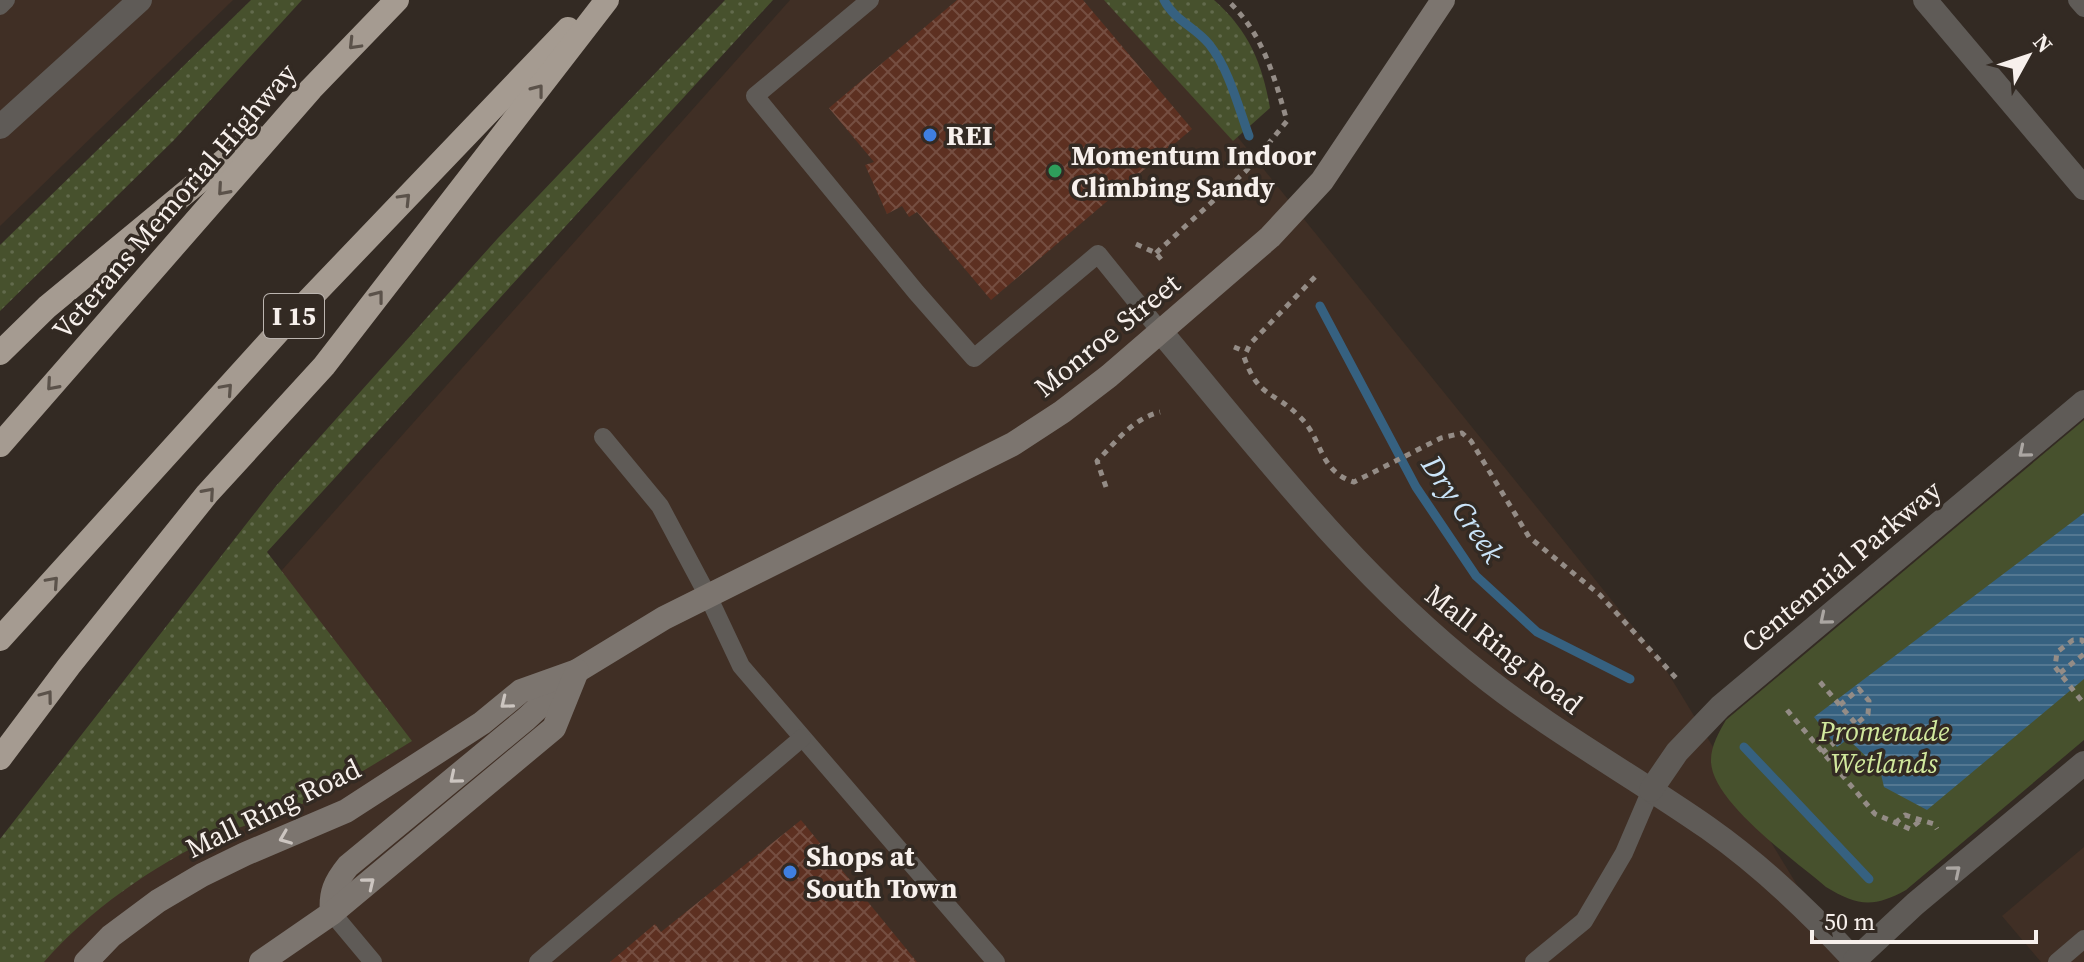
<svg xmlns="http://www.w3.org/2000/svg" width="2084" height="962" font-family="'Source Serif 4',serif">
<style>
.commercial{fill:#402f25}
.grass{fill:url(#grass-dots)}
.green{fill:#47512d}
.water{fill:url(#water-rules)}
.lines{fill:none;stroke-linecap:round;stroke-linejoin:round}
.stream{stroke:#366180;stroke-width:9}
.building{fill:url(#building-cross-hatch)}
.path{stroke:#948c86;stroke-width:5;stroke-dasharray:6 6;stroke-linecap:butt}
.lane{stroke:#5f5b57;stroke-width:18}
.street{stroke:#5f5b57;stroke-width:24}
.secondary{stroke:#7c756f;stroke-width:24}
.highway{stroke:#a59b91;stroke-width:24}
.oneway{stroke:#5b524a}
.oneway2{stroke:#aba6a2}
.oneway3{stroke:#ccc5c0}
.shop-dot{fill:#3f7fe0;stroke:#332a23;stroke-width:3}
.leisure-dot{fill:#2e9e5b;stroke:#332a23;stroke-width:3}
.labels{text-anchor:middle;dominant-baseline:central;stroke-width:7;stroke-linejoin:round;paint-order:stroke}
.shield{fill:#332a23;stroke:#bcb5b0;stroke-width:2}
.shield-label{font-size:26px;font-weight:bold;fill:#f7f0ec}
.poi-label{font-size:28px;font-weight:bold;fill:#f7f0ec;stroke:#332a23;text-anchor:start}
.street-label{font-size:28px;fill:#f7f0ec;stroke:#332a23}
.park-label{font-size:28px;font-style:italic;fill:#d1e89d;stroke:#332a23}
.water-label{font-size:30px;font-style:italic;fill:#cae4f9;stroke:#332a23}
</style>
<defs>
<pattern id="grass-dots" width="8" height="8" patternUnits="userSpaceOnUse" patternTransform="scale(2)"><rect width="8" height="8" fill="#47512d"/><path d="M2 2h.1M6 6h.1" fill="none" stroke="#626a4c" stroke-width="1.8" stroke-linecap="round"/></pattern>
<pattern id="water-rules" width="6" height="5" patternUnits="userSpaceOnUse" patternTransform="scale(2)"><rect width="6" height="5" fill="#366180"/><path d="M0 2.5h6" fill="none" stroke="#547892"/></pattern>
<pattern id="building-cross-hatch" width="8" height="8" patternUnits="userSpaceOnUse" patternTransform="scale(2)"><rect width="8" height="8" fill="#5d3021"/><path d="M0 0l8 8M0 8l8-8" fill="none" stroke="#754e41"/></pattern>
</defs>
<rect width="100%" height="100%" fill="#332a23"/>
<g class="commercial">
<polygon points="0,0 233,0 0,226"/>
<polygon points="790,0 1127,0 1660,660 1844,962 0,962 37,845"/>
<polygon points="2084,847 2084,962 2041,962 2002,916"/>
</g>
<g class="grass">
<polygon points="251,0 302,0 174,140 0,311 0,245"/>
<path d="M725,0H773L267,552L412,741C369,768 325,794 279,815C258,823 235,827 215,837C155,864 87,912 44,962H0V839L276,486L498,238Z"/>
<path d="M1104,0H1214C1249,31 1262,63 1270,108L1233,141Z"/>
</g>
<path class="green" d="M2084,420V740L1906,890C1874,908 1857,906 1826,887C1796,861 1710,801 1711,760C1711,746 1719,732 1726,720Z"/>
<polygon class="water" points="2084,513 2084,679 1927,810 1884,787 1880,770 1848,739 1837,747 1814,717"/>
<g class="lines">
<g class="stream">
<path d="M1164,0C1174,20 1195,27 1209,44C1229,69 1238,106 1249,136"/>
<polyline points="1320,306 1416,487 1476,576 1537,632 1630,679"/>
<polyline points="1744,747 1869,879"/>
</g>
</g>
<g class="building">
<polygon points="957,0 1083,0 1192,129 991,300 917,212 909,217 902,206 887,214 865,165 874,162 829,108"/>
<polygon points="801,820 917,962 610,962 655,924 661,932"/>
</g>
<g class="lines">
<g class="path">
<polyline points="1136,244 1156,253 1164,263"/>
<path d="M1156,253L1246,171L1287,121C1274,76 1263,33 1227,0"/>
<path d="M1315,277L1250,344L1244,357C1259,399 1273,390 1299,416C1323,438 1318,471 1354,482L1441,438L1462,433L1471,441L1529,537L1600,595L1676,678"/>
<polyline points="1234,347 1244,351"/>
<path d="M1106,487L1097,461C1116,442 1132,419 1160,412"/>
<polyline points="2084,643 2082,640 2073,640 2057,652 2055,667 2084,704"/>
<polyline points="2060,673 2084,654"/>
<polyline points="1820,682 1856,724"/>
<polyline points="1787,710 1875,814 1910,829 1921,820"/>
<polyline points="1822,753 1868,714 1869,701 1859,689 1840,705"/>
<polyline points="1895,823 1905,815 1934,824 1937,829"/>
</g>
<g class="lane">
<polyline points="870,0 755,96 916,292 974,358 1098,254 1161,332"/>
<polyline points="2077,0 2084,8"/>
<polyline points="0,6 6,0"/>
<polyline points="603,437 660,506 708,596 741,666 996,962"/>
<polyline points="332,913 373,962"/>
<polyline points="538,962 802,738"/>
<polyline points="1534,962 1584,921 1624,853 1651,790"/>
<polyline points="2057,962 2084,939"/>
</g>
<g class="street">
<polyline points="1925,0 2084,188"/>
<polyline points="0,127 140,0"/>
<path d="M1161,332C1261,451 1355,575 1478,672C1550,730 1632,775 1708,828C1762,866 1812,914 1856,962"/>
<polyline points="1651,790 1677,752 1720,707 2084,402"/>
<polyline points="1855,960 1915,904 2084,763"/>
</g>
<g class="secondary">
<path d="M332,913C330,893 335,882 348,866L526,719L569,679"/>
<polyline points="86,962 111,936 158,901 202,875 245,854 346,811 482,723 521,691 577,671 664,618 961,470 1013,444 1062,412 1109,376 1270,237 1322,181 1443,0"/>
<polyline points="261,962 332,913 554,728 577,671"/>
</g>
<g class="highway">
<polyline points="0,353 47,307 254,136"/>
<polyline points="0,445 311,89 397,0"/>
<polyline points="0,639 278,332 568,29"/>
<polyline points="0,758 69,666 207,494 324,366 607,0"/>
</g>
</g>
<defs><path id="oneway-chevron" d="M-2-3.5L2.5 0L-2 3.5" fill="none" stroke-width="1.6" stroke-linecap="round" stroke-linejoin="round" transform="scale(2)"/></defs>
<g class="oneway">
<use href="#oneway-chevron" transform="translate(354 44) rotate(134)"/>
<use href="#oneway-chevron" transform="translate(538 90) rotate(-52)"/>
<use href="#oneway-chevron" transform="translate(223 190) rotate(131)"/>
<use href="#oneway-chevron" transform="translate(405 199) rotate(-46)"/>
<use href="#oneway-chevron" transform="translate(378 296) rotate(-52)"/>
<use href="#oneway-chevron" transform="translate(52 385) rotate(131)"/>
<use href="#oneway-chevron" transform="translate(227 389) rotate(-48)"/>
<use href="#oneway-chevron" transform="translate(209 493) rotate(-49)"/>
<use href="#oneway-chevron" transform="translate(53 582) rotate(-48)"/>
<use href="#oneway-chevron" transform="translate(47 696) rotate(-53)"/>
</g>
<g class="oneway2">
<use href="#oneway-chevron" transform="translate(2024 452) rotate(140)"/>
<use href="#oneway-chevron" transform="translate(1825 619) rotate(140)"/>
<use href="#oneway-chevron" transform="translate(1955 871) rotate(-40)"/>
</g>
<g class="oneway3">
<use href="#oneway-chevron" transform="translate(506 703) rotate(141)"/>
<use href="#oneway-chevron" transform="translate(455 778) rotate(140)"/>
<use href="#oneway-chevron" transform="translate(285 838) rotate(158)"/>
<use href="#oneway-chevron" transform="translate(369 883) rotate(-39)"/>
</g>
<g class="shop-dot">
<circle cx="930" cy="135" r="8"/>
<circle cx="790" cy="872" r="8"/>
</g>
<circle class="leisure-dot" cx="1055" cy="171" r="8"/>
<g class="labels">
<rect class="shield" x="264" y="294" width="60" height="44" rx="6"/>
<g class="shield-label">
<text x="294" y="316">I 15</text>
</g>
<g class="poi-label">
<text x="946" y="135">REI</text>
<text x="1071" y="155">Momentum Indoor<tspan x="1071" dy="32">Climbing Sandy</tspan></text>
<text x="806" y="856">Shops at<tspan x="806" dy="32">South Town</tspan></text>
</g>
<g class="street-label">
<text transform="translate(174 201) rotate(-49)">Veterans Memorial Highway</text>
<text transform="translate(1107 335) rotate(-39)">Monroe Street</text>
<text transform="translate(1841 566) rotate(-40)">Centennial Parkway</text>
<text transform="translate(1504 649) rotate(38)">Mall Ring Road</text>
<text transform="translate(273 808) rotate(-26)">Mall Ring Road</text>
</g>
<g class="park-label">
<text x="1884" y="731">Promenade<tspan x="1884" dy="32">Wetlands</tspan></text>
</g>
<g class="water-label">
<text transform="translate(1463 509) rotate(56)">Dry Creek</text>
</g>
</g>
<g transform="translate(2028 56) rotate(50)" stroke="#332a23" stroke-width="6" paint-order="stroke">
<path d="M0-6L14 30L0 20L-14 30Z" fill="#f7f0ec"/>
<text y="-12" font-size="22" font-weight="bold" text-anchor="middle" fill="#f7f0ec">N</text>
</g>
<path d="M1812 930v12h224v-12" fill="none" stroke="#f7f0ec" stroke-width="4"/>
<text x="1824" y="930" font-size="24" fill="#f7f0ec" stroke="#332a23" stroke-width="6" paint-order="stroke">50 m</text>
</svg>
